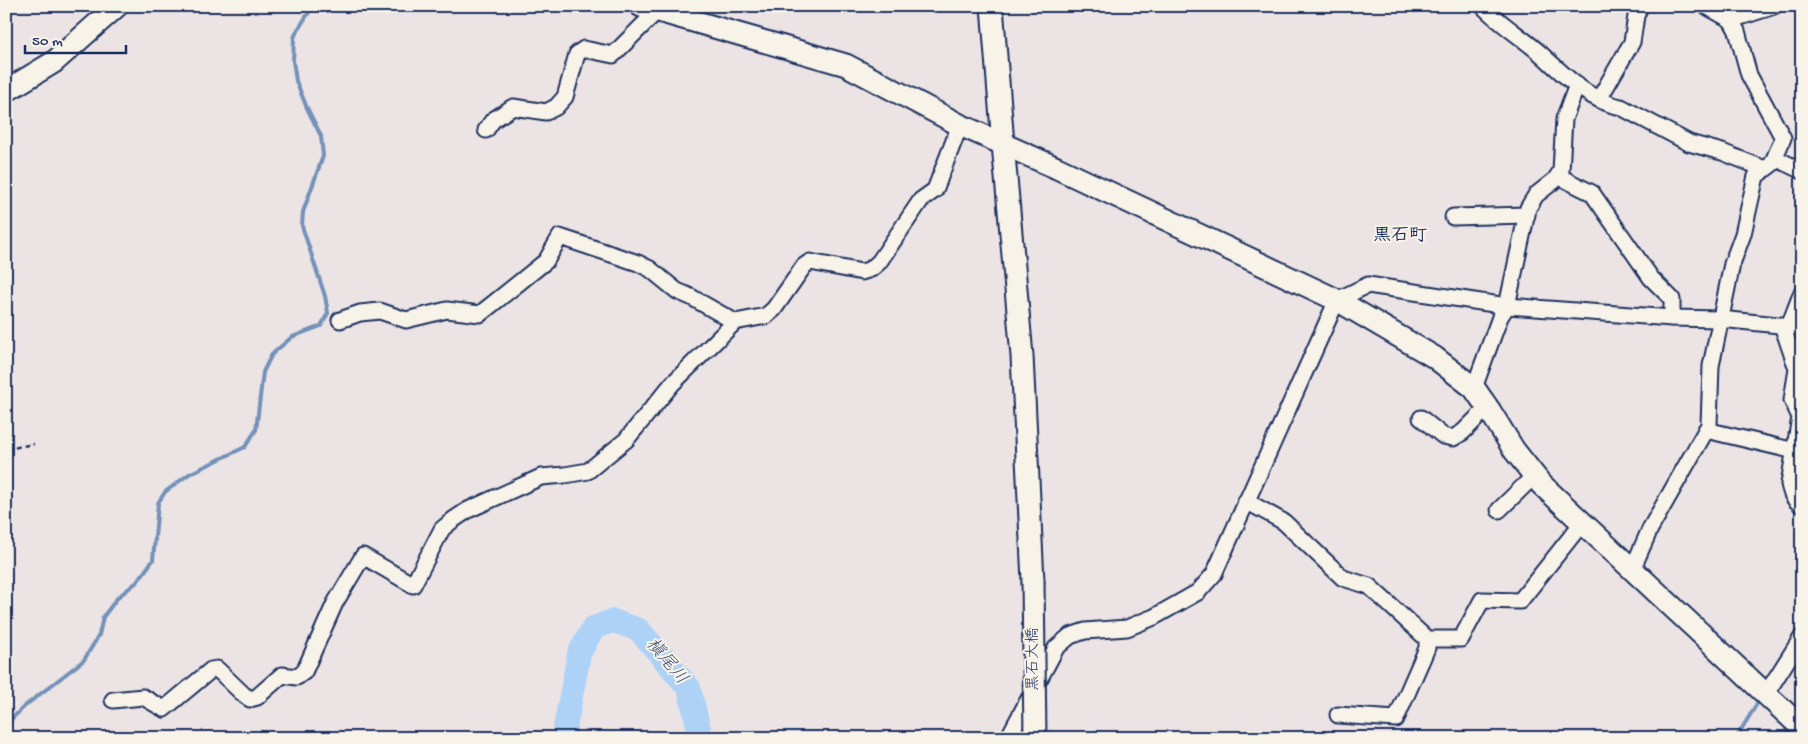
<svg xmlns="http://www.w3.org/2000/svg" width="1808" height="744" font-family="'Gochi Hand','Klee One',sans-serif">
<style>
.lines{fill:none;stroke-linecap:round;stroke-linejoin:round}
.stream{stroke:#7391b9;stroke-width:4}
.river{stroke:#add2f6;stroke-width:24}
.street-casing{stroke:#1b2f5e;stroke-width:19}
.secondary-casing{stroke:#1b2f5e;stroke-width:25}
.path{stroke:#1b2f5e;stroke-width:2.5;stroke-dasharray:5 4;stroke-linecap:butt}
.street{stroke:#f7f3e8;stroke-width:15}
.secondary{stroke:#f7f3e8;stroke-width:21}
.secondary-bridge-casing{stroke:#1b2f5e;stroke-width:25;stroke-linecap:butt}
.secondary-bridge{stroke:#f7f3e8;stroke-width:21}
.labels{text-anchor:middle;dominant-baseline:central;stroke-width:4;stroke-linejoin:round;paint-order:stroke}
.street-label{font-size:16px;fill:#1b2f5e;stroke:#f7f3e8}
.neighbourhood-label{font-size:18px;font-weight:bold;fill:#1b2f5e;stroke:#f7f3e8}
.water-label{font-size:18px;font-style:italic;fill:#38507c;stroke:#f7f3e8}
</style>
<rect width="100%" height="100%" fill="#ece4e4"/>
<filter id="ink" filterUnits="userSpaceOnUse"><feTurbulence type="fractalNoise" baseFrequency=".02" numOctaves="2"/><feDisplacementMap in="SourceGraphic" scale="10" xChannelSelector="R" yChannelSelector="G"/><feConvolveMatrix kernelMatrix="1 2 1 2 8 2 1 2 1" color-interpolation-filters="sRGB"/></filter>
<g filter="url(#ink)">
<g class="lines">
<g class="stream">
<polyline points="6,724 26,705 84,660 99,635 103,617 118,597 137,582 153,560 158,503 165,492 189,474 245,447 256,430 263,372 272,354 292,337 321,326 328,313 325,296 302,226 303,212 323,156 321,136 307,108 296,81 293,61 294,38 297,31 313,6"/>
<polyline points="1736,738 1761,697"/>
</g>
<polyline class="river" points="563,738 579,654 593,628 613,621 639,630 689,688 701,738"/>
<defs>
<g id="street">
<path d="M1483,6C1501,25 1522,37 1541,54C1564,75 1589,101 1621,107L1689,143L1722,152L1765,169"/>
<polyline points="1731,20 1774,6"/>
<polyline points="1599,99 1632,42 1636,16 1640,6"/>
<polyline points="486,130 493,120 513,107 546,112 556,107 565,97 577,54 584,49 613,55 657,11"/>
<polyline points="1775,158 1802,171"/>
<polyline points="1558,176 1592,193 1651,278 1672,299 1672,318"/>
<polyline points="1453,217 1527,215"/>
<polyline points="340,320 360,313 380,311 406,320 447,310 480,314 546,261 560,237 638,263 650,269 677,291 691,297 735,322"/>
<path d="M1782,325L1797,369L1792,400L1800,417L1789,484C1791,493 1793,500 1802,505"/>
<polyline points="1789,326 1802,292"/>
<polyline points="1474,388 1500,317 1507,306 1528,208 1536,195 1555,180 1561,171 1564,119 1577,85"/>
<polyline points="1421,418 1443,436 1453,438 1463,432 1488,407"/>
<polyline points="1706,430 1795,451"/>
<polyline points="1246,501 1284,522 1343,578 1369,586 1427,639 1427,648 1396,719 1338,715"/>
<polyline points="1499,510 1534,476"/>
<polyline points="1632,570 1650,529 1709,425 1711,366 1732,264 1743,234 1756,176 1772,164 1783,138 1749,75 1737,31 1731,20 1706,6"/>
<polyline points="1427,639 1461,639 1482,600 1520,601 1582,523"/>
<polyline points="1766,694 1802,637"/>
<polyline points="113,700 143,697 164,709 211,670 217,669 244,695 250,699 257,697 282,675 297,677 304,672 335,603 363,556 413,585 442,529 453,520 468,510 541,477 565,475 588,471 626,440 672,384 735,322 766,316 774,309 804,266 810,262 862,272 871,269 879,262 921,200 935,190 960,125"/>
<polyline points="1008,738 1056,648 1070,636 1085,631 1127,628 1154,617 1198,592 1214,574 1337,300 1368,285 1507,306 1672,318 1720,319 1798,327 1802,326"/>
</g>
<g id="secondary">
<polyline points="641,6 846,65 960,125 1057,168 1337,300 1434,357 1474,388 1490,411 1514,450 1541,484 1802,728"/>
<polyline points="992,6 1003,144 1022,356 1033,581"/>
<polyline points="6,91 54,62 117,6"/>
</g>
</defs>
<use href="#street" class="street-casing"/>
<use href="#secondary" class="secondary-casing"/>
<polyline class="path" points="6,449 34,444"/>
<use href="#street" class="street"/>
<use href="#secondary" class="secondary"/>
<defs>
<polyline id="secondary-bridge" points="1033,581 1035,738"/>
</defs>
<use href="#secondary-bridge" class="secondary-bridge-casing"/>
<use href="#secondary-bridge" class="secondary-bridge"/>
</g>
</g>
<g class="labels">
<g class="street-label">
<text transform="translate(1034 659) rotate(-90)">黒石大橋</text>
</g>
<g class="neighbourhood-label">
<text x="1400" y="236">黒石町</text>
</g>
<g class="water-label">
<text transform="translate(666 662) rotate(50)">槇尾川</text>
</g>
</g>
<rect width="1808" height="744" fill="none" stroke="#f7f3e8" stroke-width="25"/>
<rect x="12" y="12" width="1783" height="719" fill="none" stroke="#1b2f5e" stroke-width="2" filter="url(#ink)"/>
<path d="M25 45v8h101v-8" fill="none" stroke="#1b2f5e" stroke-width="2.5"/>
<text x="32" y="45" font-size="15" fill="#1b2f5e" stroke="#f7f3e8" stroke-width="4" paint-order="stroke">50 m</text>
</svg>
